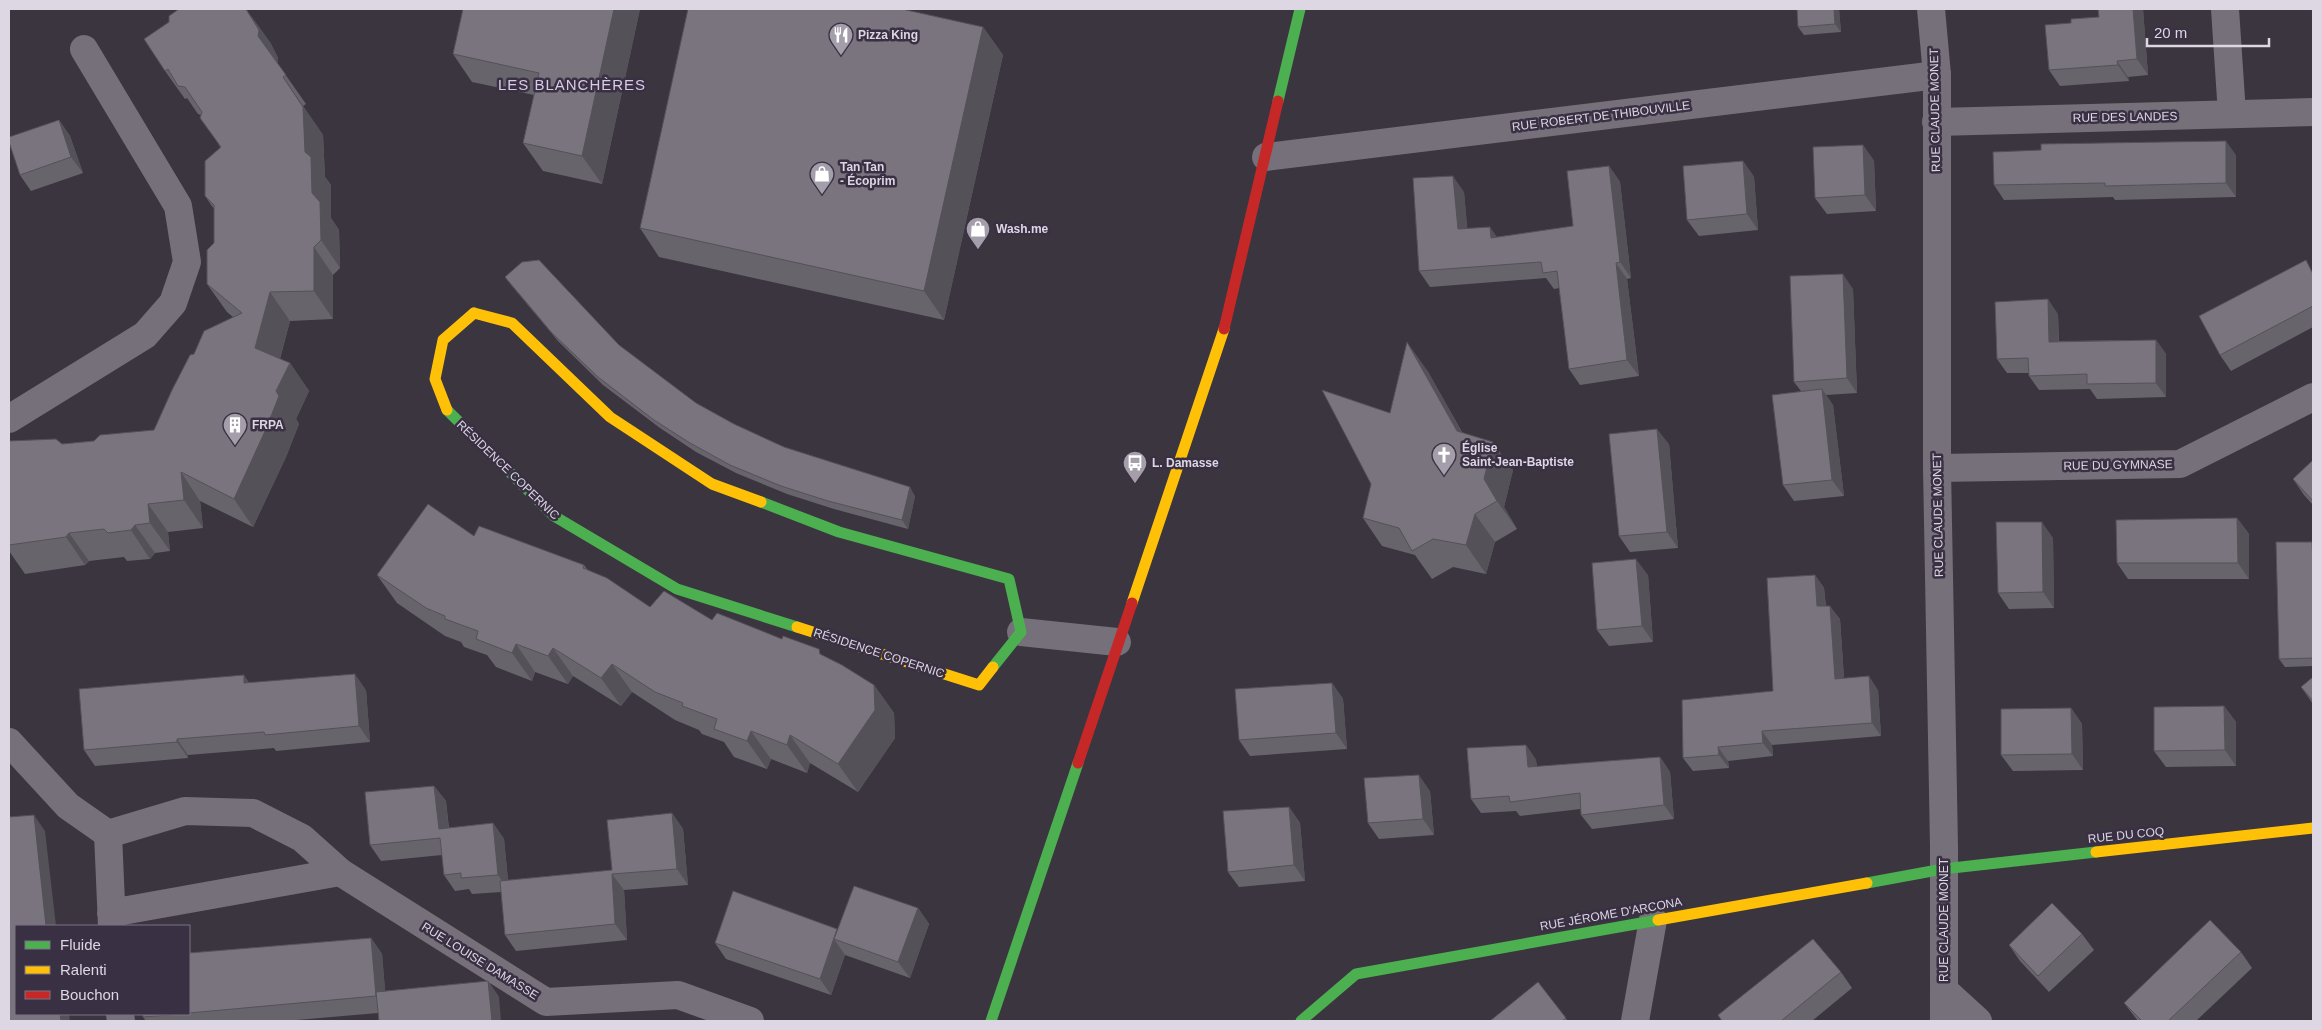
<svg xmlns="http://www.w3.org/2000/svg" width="2322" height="1030" font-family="Helvetica,sans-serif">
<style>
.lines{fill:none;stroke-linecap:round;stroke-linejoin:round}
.street{stroke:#75707a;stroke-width:28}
.fast{stroke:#4caf50;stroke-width:11}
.slow{stroke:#ffc107;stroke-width:11}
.jam{stroke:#c62828;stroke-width:11}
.wall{fill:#68646c}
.shaded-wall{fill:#555158}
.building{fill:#79747e;stroke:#555158}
.labels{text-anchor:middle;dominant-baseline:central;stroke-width:5;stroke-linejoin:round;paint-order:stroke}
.poi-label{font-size:12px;font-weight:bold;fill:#ddd7e3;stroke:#3a3044;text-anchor:start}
.street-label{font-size:12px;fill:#ddd7e3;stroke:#3a3044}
.quarter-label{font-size:15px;letter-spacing:1px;fill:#d8cbe5;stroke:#3a3044}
</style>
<rect width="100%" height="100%" fill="#3a353f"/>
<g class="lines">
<g class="street">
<polyline points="1931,9 1937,75 1937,468 1944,847 1944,1021"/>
<polyline points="2225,9 2232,114"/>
<polyline points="1936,122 2313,112"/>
<polyline points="1266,157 1937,75"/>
<polyline points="9,419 145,335 173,303 187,262 178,206 84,49"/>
<polyline points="1937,468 2180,464 2313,397"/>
<polyline points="1021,632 1117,642"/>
<polyline points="9,742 68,806 108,834"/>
<polyline points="340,872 546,1002 678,995 750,1021"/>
<polyline points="111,913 340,872 302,838 253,813 185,811 108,834 112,926"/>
<polyline points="1944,990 1978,1021"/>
<polyline points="120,1014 121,1021"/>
<polyline points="1635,1021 1653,920"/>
</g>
<g class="fast">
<polyline points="1278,101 1300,9"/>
<polyline points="447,410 554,516 677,589 797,627"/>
<polyline points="761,502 839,532 1009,579 1021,632 993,667"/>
<polyline points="1867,883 1943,869 2096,852"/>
<polyline points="991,1021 1078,763"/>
<polyline points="1301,1021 1356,974 1658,920"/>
</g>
<g class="slow">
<polyline points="474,313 512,323 610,417 712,484 761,502"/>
<polyline points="447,410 435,379 443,340 474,313"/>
<polyline points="1132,603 1224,329"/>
<polyline points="797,627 979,685 993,667"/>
<polyline points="2096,852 2313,828"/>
<polyline points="1658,920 1867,883"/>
</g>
<g class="jam">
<polyline points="1224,329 1278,101"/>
<polyline points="1078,763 1132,603"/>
</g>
</g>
<g class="wall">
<polygon points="463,9 640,9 602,184 543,171 523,143 534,95 472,82 453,54"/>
<polygon points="1839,9 1841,32 1804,35 1798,27"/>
<polygon points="2098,9 2143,9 2148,75 2128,77 2129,81 2060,86 2049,70 2071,23 2099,17"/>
<polygon points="169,22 270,42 278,58 278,64 306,104 303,106 323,135 325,177 331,185 331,218 339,230 340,268 333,275 333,319 290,321 280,359 290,363 309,391 296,419 299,424 286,457 253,527 200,501 203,528 168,532 170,551 155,553 150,559 127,561 124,557 89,561 85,565 25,574 9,551 9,441 62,444 94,441 154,430 194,354 233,317 227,312 207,284 214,243 214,209 205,196 220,147 201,115 198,114 187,98 185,99 165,71"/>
<polygon points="983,27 1003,55 944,320 659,257 640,228"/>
<polygon points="59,120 70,136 83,173 31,191 20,175"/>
<polygon points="1863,145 1874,161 1876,211 1827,214 1815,198"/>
<polygon points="2236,155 2236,197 2115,200 2113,197 2004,200 1994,185"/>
<polygon points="1743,161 1754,177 1758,230 1699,236 1687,220"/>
<polygon points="1609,166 1620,182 1631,278 1627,279 1639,376 1580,385 1569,369 1559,288 1554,289 1546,278 1430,287 1419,271 1464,192 1467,228 1497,237 1573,226"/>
<polygon points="2313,270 2313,327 2231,371 2220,355"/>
<polygon points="505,277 619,345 696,403 734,424 784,447 915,496 908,529 834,509 787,494 736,473 696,452 660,428 603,385 558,341 511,285"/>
<polygon points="1853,289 1857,393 1826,395 1833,405 1844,496 1794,501 1783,485 1801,391 1794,382"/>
<polygon points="2058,314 2059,341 2156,340 2166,354 2166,397 2097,399 2090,389 2039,390 2029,376 2029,373 2007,373 1997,359"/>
<polygon points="1427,370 1462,432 1513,470 1504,507 1517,529 1495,542 1486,574 1453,567 1432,579 1415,555 1382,546 1363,518 1390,413"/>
<polygon points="1669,444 1678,548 1630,552 1619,536"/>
<polygon points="2313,460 2313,505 2304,495 2293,479"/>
<polygon points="2237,518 2249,534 2249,579 2128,579 2117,563"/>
<polygon points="474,536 584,565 587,569 650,607 712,620 824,656 874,685 894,713 895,738 858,792 810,763 807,773 771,759 767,769 734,757 724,742 702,734 699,730 675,720 632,692 621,706 573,676 568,684 535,672 532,681 496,667 487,655 464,647 461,642 445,636 397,603 377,575"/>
<polygon points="2053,538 2054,608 2009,609 1998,593"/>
<polygon points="2312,542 2313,544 2313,666 2285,667 2279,659"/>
<polygon points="1648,575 1653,642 1609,646 1597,630"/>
<polygon points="1815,575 1824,588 1826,606 1840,619 1844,678 1878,690 1881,736 1772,745 1773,756 1728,761 1729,768 1693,771 1683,758 1773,691"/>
<polygon points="2313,677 2313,704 2301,687"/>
<polygon points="249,682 366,690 370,742 276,751 274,748 188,755 188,758 95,766 84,750"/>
<polygon points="1332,683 1343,699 1347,749 1250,756 1239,740"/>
<polygon points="2224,706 2236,722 2236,766 2166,767 2154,751"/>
<polygon points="2071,708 2082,724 2083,770 2013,771 2001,755"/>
<polygon points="1526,745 1536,760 1537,767 1660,757 1670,772 1674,819 1592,829 1581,815 1581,809 1520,816 1516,811 1481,813 1471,799"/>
<polygon points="434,786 446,801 449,828 493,823 504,839 508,880 612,870 672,813 683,829 688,885 624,890 627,940 516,951 505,935 501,892 472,894 469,889 455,891 444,875 442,855 381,861 370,845"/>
<polygon points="1430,791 1434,835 1379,839 1368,823"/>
<polygon points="1289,807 1300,823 1305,881 1239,887 1228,872"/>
<polygon points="918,908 929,924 910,978 845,955 831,995 726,959 715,943 838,930"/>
<polygon points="2082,934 2094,950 2049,992 2020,961 2009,945"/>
<polygon points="371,938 382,954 385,991 488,981 499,997 378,1013 285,1021 146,1021 143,1017 143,1014 189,1014 189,953"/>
<polygon points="2241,952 2252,968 2196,1021 2138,1021 2124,1003"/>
<polygon points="1841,972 1852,988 1812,1021 1722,1021 1718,1015"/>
<polygon points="1538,982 1568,1021 1490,1021"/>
</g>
<g class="shaded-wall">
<polygon points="614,9 640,9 602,184 582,156"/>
<polygon points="1834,9 1839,9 1841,32 1835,24"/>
<polygon points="2133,9 2143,9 2148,75 2137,59"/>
<polygon points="250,14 270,42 278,58 278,65 258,36"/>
<polygon points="983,27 1003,55 944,320 924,291"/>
<polygon points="2117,61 2128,77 2129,81 2118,65"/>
<polygon points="283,77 323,135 325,177 331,185 331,218 339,230 340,268 321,240 312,193 305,152"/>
<polygon points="59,120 70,136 83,173 71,157"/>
<polygon points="2226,141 2236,155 2236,197 2226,183"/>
<polygon points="1863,145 1874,161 1876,211 1865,195"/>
<polygon points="1743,161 1754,177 1758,230 1747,214"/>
<polygon points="1609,166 1620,182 1631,278 1620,262"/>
<polygon points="1453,176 1464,192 1469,245 1458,229"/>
<polygon points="1490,227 1501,243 1491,238"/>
<polygon points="314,247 333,275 333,319 314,291"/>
<polygon points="1616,263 1627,279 1639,376 1627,360"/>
<polygon points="1843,274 1853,289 1857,393 1847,378"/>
<polygon points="270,292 290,321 275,376 255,348"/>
<polygon points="2048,299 2058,314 2059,356 2049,342"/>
<polygon points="2156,340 2166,354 2166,397 2156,383"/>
<polygon points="1407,342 1427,370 1477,459 1457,431"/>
<polygon points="290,363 309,391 296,419 299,424 286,457 253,527 234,499 276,391"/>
<polygon points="1822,389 1833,405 1844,496 1832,480"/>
<polygon points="1657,429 1669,444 1678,548 1667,532"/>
<polygon points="1493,442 1513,470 1504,507 1517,529 1497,501 1484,479"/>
<polygon points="181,472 200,501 203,528 184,500"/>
<polygon points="910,487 915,496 908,529 902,520"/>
<polygon points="148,504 168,532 170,551 150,523"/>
<polygon points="1475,514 1495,542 1486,574 1466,545"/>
<polygon points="2237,518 2249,534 2249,579 2238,563"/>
<polygon points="2042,522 2053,538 2054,608 2043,592"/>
<polygon points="135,525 155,553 150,559 131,530"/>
<polygon points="69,533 89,561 85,565 66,537"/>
<polygon points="1636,559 1648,575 1653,642 1642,626"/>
<polygon points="1815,575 1824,588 1827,620 1817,606"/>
<polygon points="1830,606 1840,619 1845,693 1835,679"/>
<polygon points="516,644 535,672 532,681 512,653"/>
<polygon points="553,648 573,676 568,684 548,656"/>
<polygon points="612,664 632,692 621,706 601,678"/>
<polygon points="355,674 366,690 370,742 359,726"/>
<polygon points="244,675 255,691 244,683"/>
<polygon points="1869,676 1878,690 1881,736 1872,723"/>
<polygon points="1332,683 1343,699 1347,749 1336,733"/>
<polygon points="874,685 894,713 895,738 858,792 838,764"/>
<polygon points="2224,706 2236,722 2236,766 2225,750"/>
<polygon points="2071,708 2082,724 2083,770 2072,754"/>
<polygon points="751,731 771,759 767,769 747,741"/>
<polygon points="1762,731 1772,745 1773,756 1763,743"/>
<polygon points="790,735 810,763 807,773 787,745"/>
<polygon points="177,739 188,755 188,758 177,742"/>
<polygon points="1526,745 1536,760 1538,782 1528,767"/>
<polygon points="1718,747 1728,761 1729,768 1719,755"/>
<polygon points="1660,757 1670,772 1674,819 1664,805"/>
<polygon points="1419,775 1430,791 1434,835 1423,819"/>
<polygon points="434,786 446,801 450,845 439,829"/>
<polygon points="1289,807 1300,823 1305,881 1294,865"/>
<polygon points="672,813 683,829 688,885 677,869"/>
<polygon points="34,815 45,831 56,926 46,926"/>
<polygon points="493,823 504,839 509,891 498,875"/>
<polygon points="612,874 624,890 627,940 615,924"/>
<polygon points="918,908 929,924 910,978 898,962"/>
<polygon points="371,938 382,954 387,1012 376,996"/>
<polygon points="834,939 845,955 831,995 820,979"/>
<polygon points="488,981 499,997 501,1021 492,1021"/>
<polygon points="60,1014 69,1014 70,1021 61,1021"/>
</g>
<g class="building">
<polygon points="179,9 246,9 259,30 258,36 286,75 283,77 303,107 305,152 311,157 312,193 320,202 321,240 314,247 314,291 270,292 255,348 290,363 276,391 279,396 266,429 234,499 181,472 184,500 148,504 150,523 135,525 131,530 108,533 104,529 69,533 66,537 9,545 9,441 56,439 62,444 94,441 100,435 154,430 172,390 190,355 194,354 204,331 242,313 207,284 207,250 214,243 214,205 205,196 205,161 221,147 200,118 202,112 185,87 178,86 168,69 165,71 144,39 169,22 169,16"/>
<polygon points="463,9 614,9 582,156 523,143 539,73 453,54"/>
<polygon points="688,9 902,9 983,27 924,291 640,228"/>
<polygon points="1797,9 1834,9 1835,24 1798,27"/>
<polygon points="2098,9 2133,9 2137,59 2117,61 2118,65 2049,70 2045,25 2071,23 2071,19 2099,17"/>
<polygon points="59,120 71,157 20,175 9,142 9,137"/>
<polygon points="2226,141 2226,183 2105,186 2105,183 1994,185 1993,152 2041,150 2041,144"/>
<polygon points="1863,145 1865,195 1815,198 1813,147"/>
<polygon points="1743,161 1747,214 1687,220 1683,166"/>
<polygon points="1609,166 1620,262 1616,263 1627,360 1569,369 1557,271 1543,273 1541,262 1419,271 1413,178 1453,176 1458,229 1490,227 1491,238 1573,226 1567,171"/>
<polygon points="539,260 619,345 696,403 734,424 784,447 910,487 902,520 828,501 781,486 730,465 690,443 654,420 598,377 552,333 505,277 522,262"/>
<polygon points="2306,260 2313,274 2313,306 2220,355 2199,316"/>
<polygon points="1843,274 1847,378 1794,382 1790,276"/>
<polygon points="2048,299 2049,342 2156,340 2156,383 2087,384 2087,374 2029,376 2028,358 1997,359 1995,302"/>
<polygon points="1407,342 1457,431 1493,442 1484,479 1497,501 1475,514 1466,545 1433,539 1412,551 1399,528 1363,518 1371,484 1322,390 1390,413"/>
<polygon points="1822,389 1832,480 1783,485 1772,395"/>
<polygon points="1657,429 1667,532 1619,536 1609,434"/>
<polygon points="2313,460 2313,501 2293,479"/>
<polygon points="428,504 474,536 479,526 584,565 583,568 607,578 650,607 664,591 712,620 717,613 782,639 783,636 819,649 820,654 842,665 874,685 875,710 838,764 790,735 787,745 751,731 747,741 714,729 717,719 682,706 683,703 655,692 612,664 601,678 553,648 548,656 516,644 512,653 476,639 478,631 445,619 445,616 426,608 377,575"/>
<polygon points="2237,518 2238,563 2117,563 2116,520"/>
<polygon points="1996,522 2042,522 2043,592 1998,593"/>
<polygon points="2276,542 2312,542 2313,562 2313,658 2279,659"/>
<polygon points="1636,559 1642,626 1597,630 1592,563"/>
<polygon points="1815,575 1817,606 1830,606 1835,679 1869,676 1872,723 1762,731 1763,743 1718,747 1719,755 1683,758 1682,700 1773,691 1767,578"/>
<polygon points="355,674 359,726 265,735 264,732 177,739 177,742 84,750 79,689 244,675 244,683"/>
<polygon points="2313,677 2313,701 2301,687"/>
<polygon points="1332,683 1336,733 1239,740 1235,689"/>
<polygon points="2224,706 2225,750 2154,751 2154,707"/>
<polygon points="2071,708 2072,754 2001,755 2001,709"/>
<polygon points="1526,745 1528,767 1660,757 1664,805 1581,815 1580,793 1510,802 1509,796 1471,799 1467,748"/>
<polygon points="1419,775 1423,819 1368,823 1364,778"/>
<polygon points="434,786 439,829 493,823 498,875 461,878 461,873 444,875 440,838 370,845 365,792"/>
<polygon points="1289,807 1294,865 1228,872 1223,811"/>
<polygon points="672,813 677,869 612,874 615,924 505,935 500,881 612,870 607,820"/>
<polygon points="34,815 46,926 16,926 16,1014 60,1014 61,1021 9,1021 9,817"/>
<polygon points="854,886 918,908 898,962 834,939"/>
<polygon points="733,891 837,929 820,979 715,943"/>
<polygon points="2052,903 2082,934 2038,976 2009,945"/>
<polygon points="2210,920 2241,952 2168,1021 2142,1021 2124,1003"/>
<polygon points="371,938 376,996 189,1013 189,953"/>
<polygon points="1813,939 1841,972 1781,1021 1722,1021 1718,1015"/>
<polygon points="488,981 492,1021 379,1021 376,992"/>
<polygon points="1538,982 1566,1018 1562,1021 1490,1021"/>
<polygon points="143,1014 182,1014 143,1017"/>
</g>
<defs>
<symbol id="restaurant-pin" viewBox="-11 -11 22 30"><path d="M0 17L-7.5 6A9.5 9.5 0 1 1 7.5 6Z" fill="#a49eaa" stroke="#3a3044"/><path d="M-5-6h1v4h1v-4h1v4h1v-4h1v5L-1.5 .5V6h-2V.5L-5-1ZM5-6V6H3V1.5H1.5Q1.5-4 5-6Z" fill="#fff"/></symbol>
<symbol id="shop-pin" viewBox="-11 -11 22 30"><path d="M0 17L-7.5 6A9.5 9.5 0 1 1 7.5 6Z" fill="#a49eaa" stroke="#3a3044"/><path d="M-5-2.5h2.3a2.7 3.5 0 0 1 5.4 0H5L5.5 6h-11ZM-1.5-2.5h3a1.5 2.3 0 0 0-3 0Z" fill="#fff"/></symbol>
<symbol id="building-pin" viewBox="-11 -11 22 30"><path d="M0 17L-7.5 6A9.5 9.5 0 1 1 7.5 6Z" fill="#a49eaa" stroke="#3a3044"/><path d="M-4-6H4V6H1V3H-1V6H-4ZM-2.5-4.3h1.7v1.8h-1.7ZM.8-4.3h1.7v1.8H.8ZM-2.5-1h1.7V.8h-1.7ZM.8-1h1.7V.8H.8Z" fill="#fff"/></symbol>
<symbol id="church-pin" viewBox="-11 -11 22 30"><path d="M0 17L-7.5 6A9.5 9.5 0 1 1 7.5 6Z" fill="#a49eaa" stroke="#3a3044"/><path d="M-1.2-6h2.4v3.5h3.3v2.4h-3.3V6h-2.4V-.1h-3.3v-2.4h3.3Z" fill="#fff"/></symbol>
<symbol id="bus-pin" viewBox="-11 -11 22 30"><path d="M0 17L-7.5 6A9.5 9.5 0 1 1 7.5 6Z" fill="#a49eaa" stroke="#3a3044"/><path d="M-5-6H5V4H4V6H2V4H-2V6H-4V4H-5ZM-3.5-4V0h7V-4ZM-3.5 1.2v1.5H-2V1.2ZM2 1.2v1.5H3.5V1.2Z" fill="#fff"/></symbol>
</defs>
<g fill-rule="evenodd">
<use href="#restaurant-pin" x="827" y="21" width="28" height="38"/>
<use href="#shop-pin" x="808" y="160" width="28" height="38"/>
<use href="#shop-pin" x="964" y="215" width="28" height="38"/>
<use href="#building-pin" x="221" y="411" width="28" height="38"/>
<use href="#church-pin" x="1430" y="441" width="28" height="38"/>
<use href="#bus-pin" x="1121" y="449" width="28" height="38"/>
</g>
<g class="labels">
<g class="poi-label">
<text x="858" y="35">Pizza King</text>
<text x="840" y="167">Tan Tan<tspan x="840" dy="14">- Écoprim</tspan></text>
<text x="996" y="229">Wash.me</text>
<text x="252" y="425">FRPA</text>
<text x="1462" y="448">Église<tspan x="1462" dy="14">Saint-Jean-Baptiste</tspan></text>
<text x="1152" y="463">L. Damasse</text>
</g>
<g class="street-label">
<text transform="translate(1935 110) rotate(-91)">RUE CLAUDE MONET</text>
<text transform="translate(1601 116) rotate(-7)">RUE ROBERT DE THIBOUVILLE</text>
<text transform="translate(2125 117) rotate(-1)">RUE DES LANDES</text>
<text transform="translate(2118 465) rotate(-1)">RUE DU GYMNASE</text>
<text transform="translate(508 470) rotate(44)">RÉSIDENCE COPERNIC</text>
<text transform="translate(1938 515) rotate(-91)">RUE CLAUDE MONET</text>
<text transform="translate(879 653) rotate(18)">RÉSIDENCE COPERNIC</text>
<text transform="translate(2126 835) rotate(-6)">RUE DU COQ</text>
<text transform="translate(1611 914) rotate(-10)">RUE JÉROME D'ARCONA</text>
<text transform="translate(1944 920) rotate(-90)">RUE CLAUDE MONET</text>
<text transform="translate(480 961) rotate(32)">RUE LOUISE DAMASSE</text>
</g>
<g class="quarter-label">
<text x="572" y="84">LES BLANCHÈRES</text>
</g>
</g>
<rect width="2322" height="1030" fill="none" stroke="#ddd7e3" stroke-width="20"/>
<rect x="15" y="925" width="175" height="90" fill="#3a3044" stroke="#7b7384"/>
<rect x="25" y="941" width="25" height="8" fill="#4caf50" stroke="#7b7384"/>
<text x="60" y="950" font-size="15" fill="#ddd7e3">Fluide</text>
<rect x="25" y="966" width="25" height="8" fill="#ffc107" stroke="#7b7384"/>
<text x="60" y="975" font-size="15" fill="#ddd7e3">Ralenti</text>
<rect x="25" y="991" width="25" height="8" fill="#c62828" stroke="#7b7384"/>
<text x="60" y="1000" font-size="15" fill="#ddd7e3">Bouchon</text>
<path d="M2147 38v8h122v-8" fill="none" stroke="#ddd7e3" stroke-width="2.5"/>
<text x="2154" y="38" font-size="15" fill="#ddd7e3" stroke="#3a3044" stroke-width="4" paint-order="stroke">20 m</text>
</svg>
